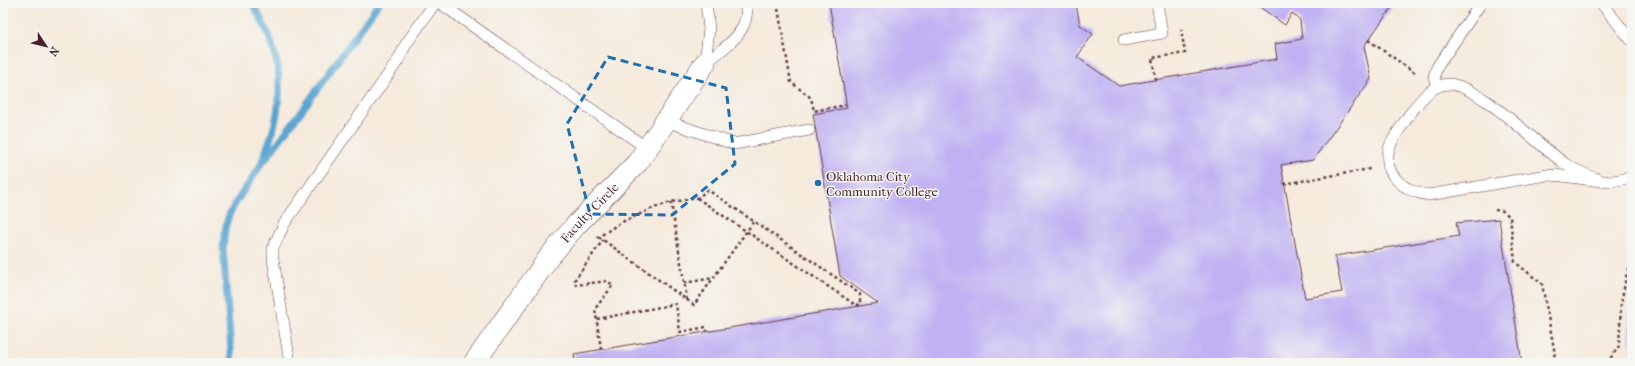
<svg xmlns="http://www.w3.org/2000/svg" width="1635" height="366" font-family="'IM FELL French Canon',serif">
<style>
.lines{fill:none;stroke-linecap:round;stroke-linejoin:round}
.stream{stroke:#5aa6d2;stroke-width:7}
.building{fill:#bfb1f2}
.service-casing{stroke:#643d46;stroke-width:12}
.minor-casing{stroke:#643d46;stroke-width:22}
.path{stroke:#643d46;stroke-width:2.5;stroke-dasharray:3 3;stroke-linecap:butt}
.service{stroke:#fff;stroke-width:11}
.minor{stroke:#fff;stroke-width:21}
.marked{fill:none;stroke:#1f6fb2;stroke-width:3;stroke-dasharray:8 5;stroke-linejoin:round}
.poi-dot{fill:#1f6fb2;stroke:#f6f6f2;stroke-width:1.5}
.labels{text-anchor:middle;dominant-baseline:central;stroke-width:3;stroke-linejoin:round;paint-order:stroke}
.poi-label{font-size:13px;fill:#4a1f2b;stroke:#f6f6f2;text-anchor:start}
.street-label{font-size:13px;fill:#4a1f2b;stroke:#f6f6f2}
</style>
<rect width="100%" height="100%" fill="#f6f6f2"/>
<filter id="ink" filterUnits="userSpaceOnUse"><feTurbulence type="fractalNoise" baseFrequency=".025" numOctaves="2"/><feDisplacementMap in="SourceGraphic" scale="8" xChannelSelector="R" yChannelSelector="G"/><feConvolveMatrix kernelMatrix="1 2 1 2 8 2 1 2 1" color-interpolation-filters="sRGB"/></filter>
<filter id="wash" filterUnits="userSpaceOnUse"><feTurbulence type="fractalNoise" baseFrequency=".012" numOctaves="4" result="noise"/><feDisplacementMap in="SourceGraphic" scale="16" xChannelSelector="R" yChannelSelector="G"/><feGaussianBlur stdDeviation="0.9" result="paint"/><feColorMatrix in="noise" values="0 0 0 0 0 0 0 0 0 0 0 0 0 0 0 0 0 1.4 0 .05"/><feComposite in="paint" operator="in"/></filter>
<g filter="url(#wash)">
<rect width="100%" height="100%" fill="#f5eadc"/>
<g class="lines">
<g class="stream">
<polyline points="265,160 303,109 379,3"/>
<path d="M232,363L223,248C224,237 225,225 229,215C237,198 249,184 259,168C264,158 268,145 272,134C287,86 278,45 252,3"/>
</g>
</g>
<g id="blocks">
<g class="building">
<polygon points="829,3 1076,3 1080,25 1093,34 1077,57 1119,86 1277,59 1275,44 1302,39 1300,20 1292,13 1285,25 1254,3 1395,3 1364,46 1371,79 1313,160 1281,165 1305,298 1342,292 1335,256 1459,236 1456,223 1499,219 1522,363 575,363 574,354 878,303 840,276 813,114 847,108"/>
<polygon points="1631,294 1632,294 1631,353 1629,335"/>
</g>
</g>
</g>
<g filter="url(#ink)">
<use href="#blocks" fill-opacity="0" stroke="#643d46" stroke-width="1"/>
<g class="lines">
<defs>
<g id="service">
<polyline points="440,3 648,149"/>
<polyline points="1601,3 1632,41"/>
<polyline points="1124,40 1162,33 1157,3"/>
<path d="M705,63C725,47 751,33 746,3"/>
<polyline points="705,63 709,29 706,3"/>
<polyline points="1437,87 1434,77 1437,67 1481,3"/>
<polyline points="666,121 734,144 809,130"/>
<path d="M1600,180C1589,176 1578,172 1567,165C1539,147 1479,84 1448,84C1429,85 1417,105 1407,118C1401,128 1392,138 1389,149C1382,175 1405,192 1429,195L1547,175C1569,175 1590,182 1610,181C1617,181 1625,178 1632,177"/>
<polyline points="290,363 273,259 273,248 284,224 399,59 406,44 435,3"/>
</g>
<g id="minor">
<path id="s1" d="M474,363L550,256L576,225L638,162L705,63"/>
</g>
</defs>
<use href="#service" class="service-casing"/>
<use href="#minor" class="minor-casing"/>
<g class="path">
<polyline points="777,3 791,82 811,98 814,111 846,105"/>
<polyline points="1368,40 1417,74"/>
<polyline points="1156,80 1152,58 1185,53 1181,29"/>
<polyline points="1284,184 1370,169"/>
<polyline points="671,202 687,300"/>
<polyline points="1495,210 1503,211 1510,217 1515,262 1542,284 1555,354 1550,360 1550,363"/>
<polyline points="599,237 694,305 754,221"/>
<polyline points="597,238 620,223 651,209 671,202 697,198 708,190 860,294 860,305 854,304 697,198"/>
<polyline points="684,283 713,278"/>
<polyline points="597,319 676,304 680,332 706,327 707,331"/>
<polyline points="601,349 595,309 613,285 607,281 576,285 574,281 603,240"/>
<polyline points="1607,363 1619,346 1621,304 1626,277 1632,260"/>
</g>
<use href="#service" class="service"/>
<use href="#minor" class="minor"/>
</g>
</g>
<path class="marked" d="M608,57L726,88L735,164L672,215L590,214L567,124Z"/>
<circle class="poi-dot" cx="818" cy="183" r="4"/>
<g class="labels">
<g class="poi-label">
<text x="826" y="176">Oklahoma City<tspan x="826" dy="15">Community College</tspan></text>
</g>
<g class="street-label">
<text stroke="none"><textPath href="#s1" startOffset="190">Faculty Circle</textPath></text>
</g>
</g>
<rect width="1635" height="366" fill="none" stroke="#f6f6f2" stroke-width="16"/>
<g transform="translate(46 46) rotate(125)" stroke="#f6f6f2" stroke-width="3" paint-order="stroke">
<path d="M0-3L7 15L0 10L-7 15Z" fill="#4a1f2b"/>
<text y="-6" font-size="11" font-weight="bold" text-anchor="middle" fill="#4a1f2b">N</text>
</g>
</svg>
